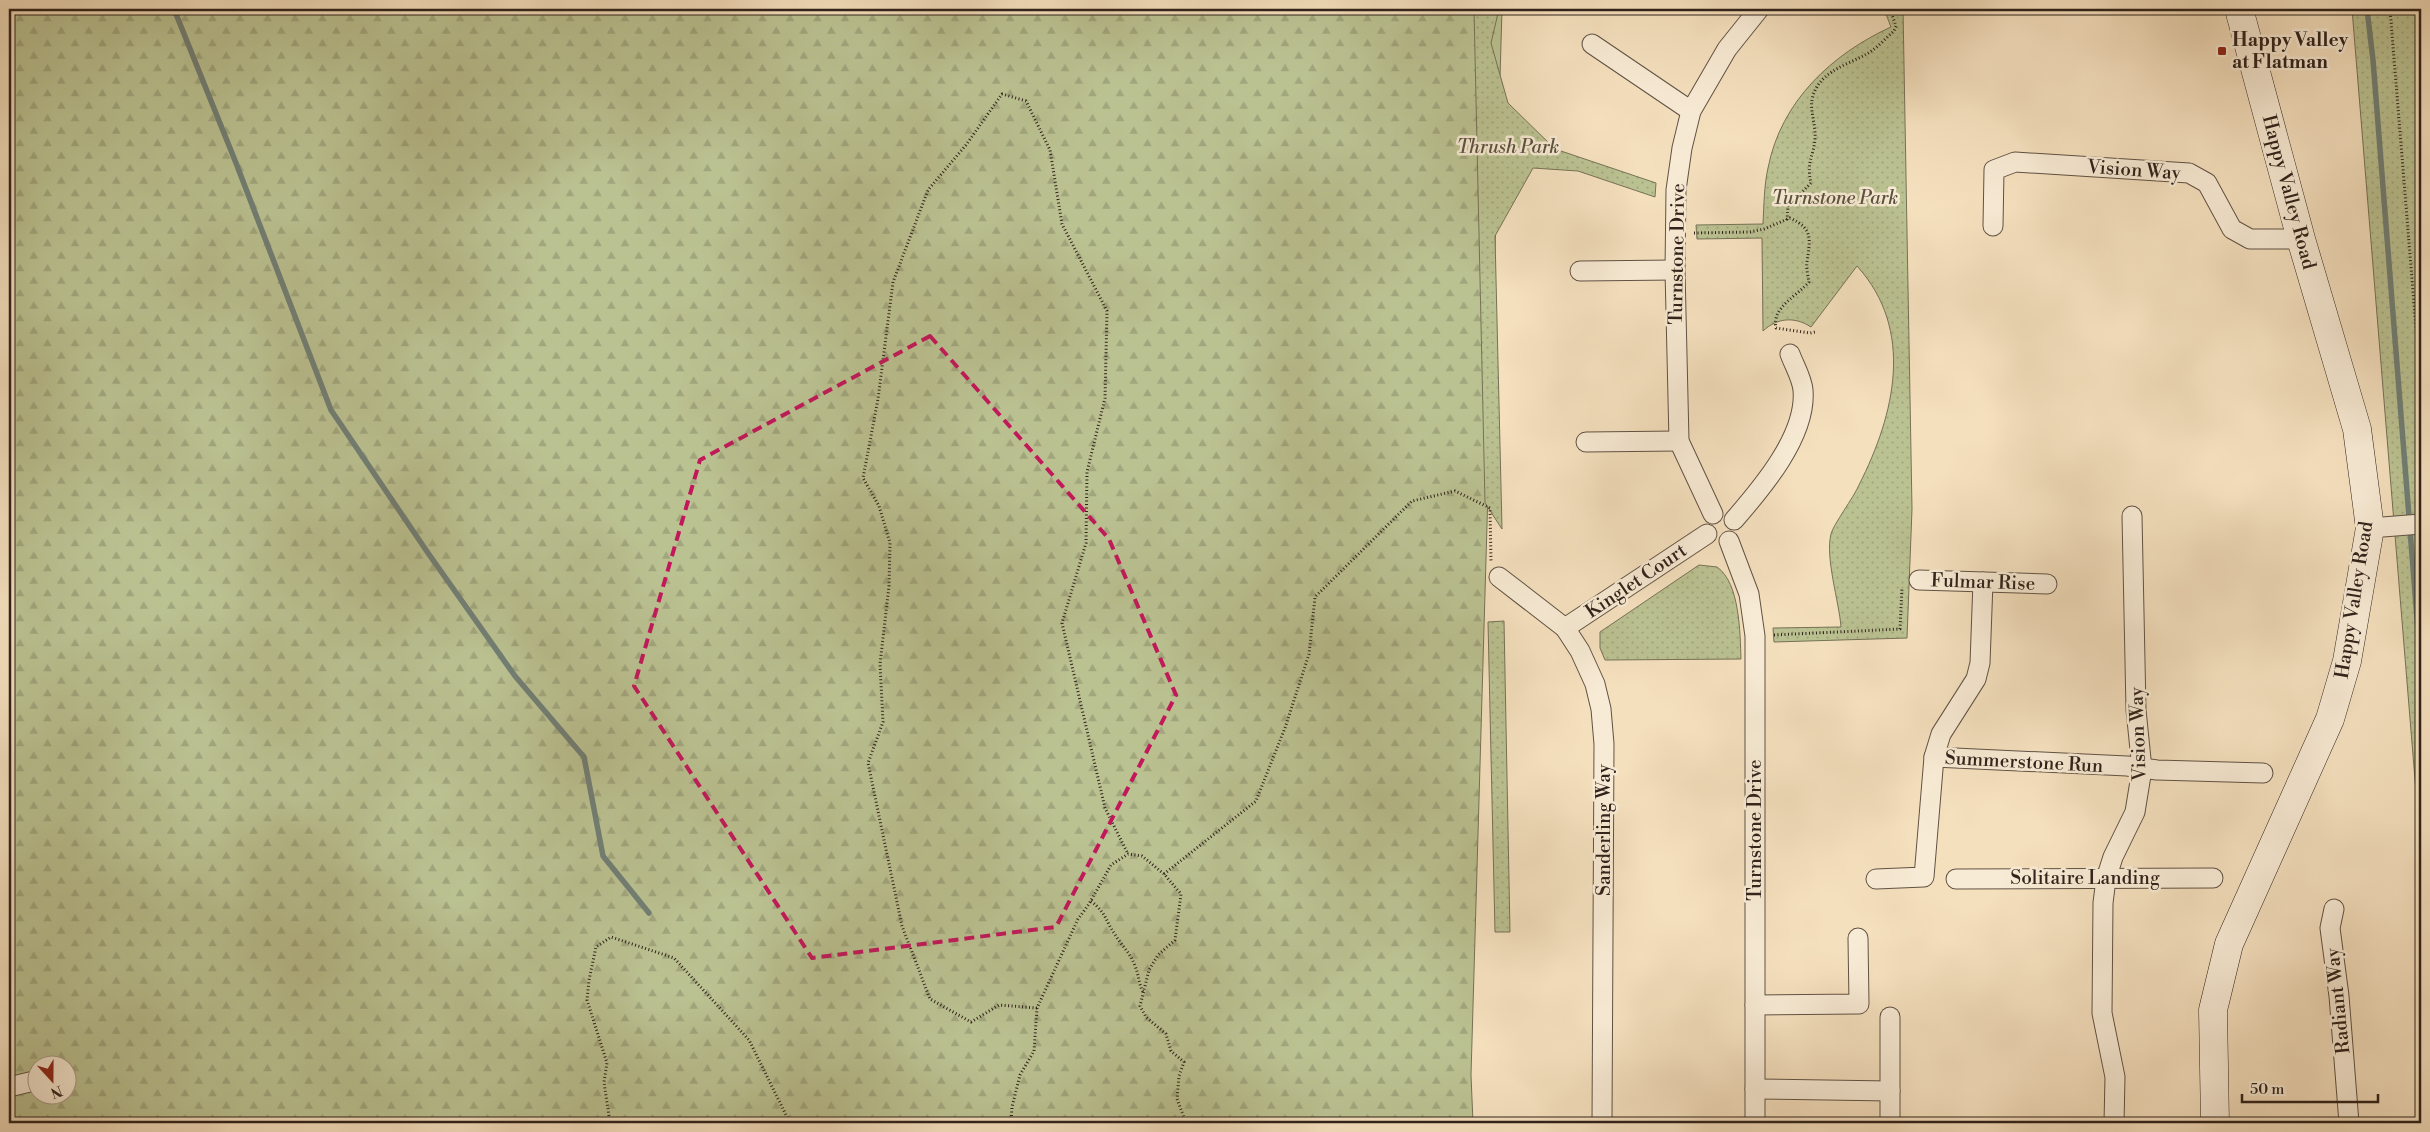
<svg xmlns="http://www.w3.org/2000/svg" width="2430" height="1132" font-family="'Libre Bodoni',serif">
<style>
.forest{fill:url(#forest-firs);stroke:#767256;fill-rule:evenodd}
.park{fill:url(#park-dots);stroke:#767256}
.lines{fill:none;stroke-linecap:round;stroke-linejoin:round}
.stream{stroke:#717f75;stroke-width:5.5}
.minor-casing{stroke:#615244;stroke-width:21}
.secondary-casing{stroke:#30221b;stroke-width:29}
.path{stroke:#30221b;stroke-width:3;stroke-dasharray:1 2.5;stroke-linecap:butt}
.minor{stroke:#f8ebd5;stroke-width:19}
.secondary{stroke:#f8ebd5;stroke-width:28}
.marked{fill:none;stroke:#c2185b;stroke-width:4;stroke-dasharray:10 6;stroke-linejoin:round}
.poi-dot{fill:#8f2418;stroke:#f8ebd5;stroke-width:2}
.labels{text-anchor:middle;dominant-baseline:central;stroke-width:5;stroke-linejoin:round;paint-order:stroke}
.poi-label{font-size:19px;font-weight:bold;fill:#30221b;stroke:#f8ebd5;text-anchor:start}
.park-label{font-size:19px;font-style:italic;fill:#5a523f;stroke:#f8ebd5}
.street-label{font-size:19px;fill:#30221b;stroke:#f8ebd5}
</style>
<defs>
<pattern id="forest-firs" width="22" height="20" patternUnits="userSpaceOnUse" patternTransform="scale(1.25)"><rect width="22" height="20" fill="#bbc292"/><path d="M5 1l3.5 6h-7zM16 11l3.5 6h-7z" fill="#a1a67d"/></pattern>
<pattern id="park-dots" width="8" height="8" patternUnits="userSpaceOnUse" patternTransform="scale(1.25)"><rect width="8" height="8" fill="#bbc292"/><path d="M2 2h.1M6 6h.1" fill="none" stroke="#a1a67d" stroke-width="1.8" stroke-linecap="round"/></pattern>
</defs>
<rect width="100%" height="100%" fill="#f5e0be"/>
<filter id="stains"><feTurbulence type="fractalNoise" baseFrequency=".004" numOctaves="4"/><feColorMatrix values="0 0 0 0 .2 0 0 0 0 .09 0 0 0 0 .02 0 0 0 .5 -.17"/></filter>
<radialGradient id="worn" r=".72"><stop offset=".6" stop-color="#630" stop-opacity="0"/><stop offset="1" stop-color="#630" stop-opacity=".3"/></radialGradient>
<path class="forest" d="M9,9H1502L1471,1075L1473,1123H9ZM38,1064H68V1094H38Z"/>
<g class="park">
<polygon points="1474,9 1499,9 1491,43 1508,103 1555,149 1656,183 1655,197 1578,171 1533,168 1495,236 1502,529 1485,503"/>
<path d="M1884,9H1903L1912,509L1907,638L1774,642L1773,628L1841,627C1839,601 1825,558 1831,534C1833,525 1854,497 1859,485C1895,414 1915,330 1857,266L1811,327C1794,316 1777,318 1763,331L1762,238L1697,239L1696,225L1763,224C1764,205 1764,186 1768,168C1781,101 1832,54 1891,27Z"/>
<polygon points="2352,9 2421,9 2421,853"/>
<path d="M1699,565L1717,567C1740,583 1740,633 1741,659L1605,660L1600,648V632Z"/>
<polygon points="1504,621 1510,932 1495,932 1488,622"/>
</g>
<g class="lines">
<g class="stream">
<polyline points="174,9 236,163 331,410 428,553 515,676 584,757 603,856 649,913"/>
<polyline points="2367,9 2373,60 2421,669"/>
</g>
<defs>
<g id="minor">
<polyline points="1592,44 1691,111"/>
<polyline points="1993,226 1994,170 2015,162 2189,173 2207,183 2232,229 2250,239 2301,239"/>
<polyline points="1580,271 1675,270"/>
<polyline points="1586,442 1679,441"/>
<polyline points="1713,514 1679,441 1675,270 1676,190 1682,148 1691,111 1727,49 1759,9"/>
<path d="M1734,520C1762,488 1807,435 1803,390C1802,378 1794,365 1790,354"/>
<polyline points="2370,528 2421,524"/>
<polyline points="1729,541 1749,594 1755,636 1755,1123"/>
<polyline points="1499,577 1565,628 1580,651 1595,684 1601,709 1604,744 1602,1123"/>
<polyline points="1919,580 2047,584"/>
<polyline points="1565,628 1707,534"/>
<polyline points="1934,757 2127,766 2157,770 2263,773"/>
<polyline points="1876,879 1924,877 1934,757 1941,734 1976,679 1980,663 1983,582"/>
<polyline points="1956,879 2213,878"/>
<polyline points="2334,909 2330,928 2339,996 2349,1123"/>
<polyline points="1755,1005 1859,1004 1858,938"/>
<polyline points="9,1087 38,1080"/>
<polyline points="1755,1089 1890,1091"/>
<polyline points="1890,1123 1890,1017"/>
<polyline points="2114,1123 2115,1077 2102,1013 2103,903 2106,879 2113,857 2135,812 2142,769 2136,710 2132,516"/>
</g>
<polyline id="secondary" points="2215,1123 2213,1010 2229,944 2330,719 2347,661 2370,528 2357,429 2301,239 2239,9"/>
</defs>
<use href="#minor" class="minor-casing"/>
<use href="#secondary" class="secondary-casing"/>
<g class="path">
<polyline points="2390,9 2421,390"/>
<path d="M1787,220L1788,206L1811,183C1806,160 1814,157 1815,138C1816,126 1810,111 1812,100C1817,73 1844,66 1865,55C1875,50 1885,39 1894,31L1896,26L1890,9"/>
<path d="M1694,233L1750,232L1764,229L1790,218C1814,229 1810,240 1807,262C1806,268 1808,276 1809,282C1797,296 1771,308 1776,328L1810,333L1815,332"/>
<polyline points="1774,635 1900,629 1902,587"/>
<polyline points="1164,874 1256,801 1285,728 1309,654 1315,597 1412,501 1455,491 1490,508 1491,561"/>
<path d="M1091,901C1108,915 1105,921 1116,936C1122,946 1131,954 1135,966C1139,975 1138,982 1143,992"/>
<polyline points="1037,1008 999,1005 971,1022 930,999 902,926 868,763 883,722 880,664 889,586 890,543 879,506 863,478 878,399 893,282 928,190 966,145 1002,94 1026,101 1050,150 1062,224 1107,311 1105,398 1087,472 1086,543 1062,623 1105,808 1128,854"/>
<polyline points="610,1123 604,1082 607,1063 587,1000 589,980 596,947 611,937 674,958 749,1040 790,1123"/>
<polyline points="1011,1123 1012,1107 1020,1075 1034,1051 1037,1008 1078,919 1089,904 1111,865 1128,854 1142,856 1164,874 1181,894 1175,940 1158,955 1149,970 1140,1006 1146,1017 1166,1034 1171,1051 1184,1062 1179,1076 1177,1099 1186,1123"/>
</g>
<use href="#minor" class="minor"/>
<use href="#secondary" class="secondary"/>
</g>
<path class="marked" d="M930,336L1109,539L1176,695L1056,927L812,958L634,686L700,460Z"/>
<rect class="poi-dot" x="2217" y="46" width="10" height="10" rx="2.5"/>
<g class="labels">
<g class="poi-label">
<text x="2232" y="40">Happy Valley<tspan x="2232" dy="22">at Flatman</tspan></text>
</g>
<g class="park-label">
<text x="1508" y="147">Thrush Park</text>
<text x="1835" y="198">Turnstone Park</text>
</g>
<g class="street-label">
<text transform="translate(2134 170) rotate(4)">Vision Way</text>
<text transform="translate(2289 192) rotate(75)">Happy Valley Road</text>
<text transform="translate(1677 254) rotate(-89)">Turnstone Drive</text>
<text transform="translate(1636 581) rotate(-34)">Kinglet Court</text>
<text transform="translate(1983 582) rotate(2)">Fulmar Rise</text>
<text transform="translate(2354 600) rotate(-81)">Happy Valley Road</text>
<text transform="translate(2138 734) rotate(-92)">Vision Way</text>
<text transform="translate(2024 762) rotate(3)">Summerstone Run</text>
<text transform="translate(1604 830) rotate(-90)">Sanderling Way</text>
<text transform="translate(1755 830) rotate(-90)">Turnstone Drive</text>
<text x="2085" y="878">Solitaire Landing</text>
<text transform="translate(2338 1001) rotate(-96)">Radiant Way</text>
</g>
</g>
<rect width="2430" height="1132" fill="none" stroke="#f5e0be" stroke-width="30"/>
<rect x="10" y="10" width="2410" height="1112" fill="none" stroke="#30221b" stroke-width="2.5"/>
<rect x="15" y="15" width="2400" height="1102" fill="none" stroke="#30221b"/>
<g transform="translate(52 1080) rotate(159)"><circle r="24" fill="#f8ebd5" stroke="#a89b8b"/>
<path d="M0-4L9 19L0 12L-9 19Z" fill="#8f2418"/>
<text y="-8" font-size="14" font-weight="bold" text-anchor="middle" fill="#30221b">N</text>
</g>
<path d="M2242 1094v8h136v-8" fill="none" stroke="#30221b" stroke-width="2.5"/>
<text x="2250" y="1094" font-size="15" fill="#30221b" stroke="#f8ebd5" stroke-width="4" paint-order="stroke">50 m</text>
<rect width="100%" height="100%" filter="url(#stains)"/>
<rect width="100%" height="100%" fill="url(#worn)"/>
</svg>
